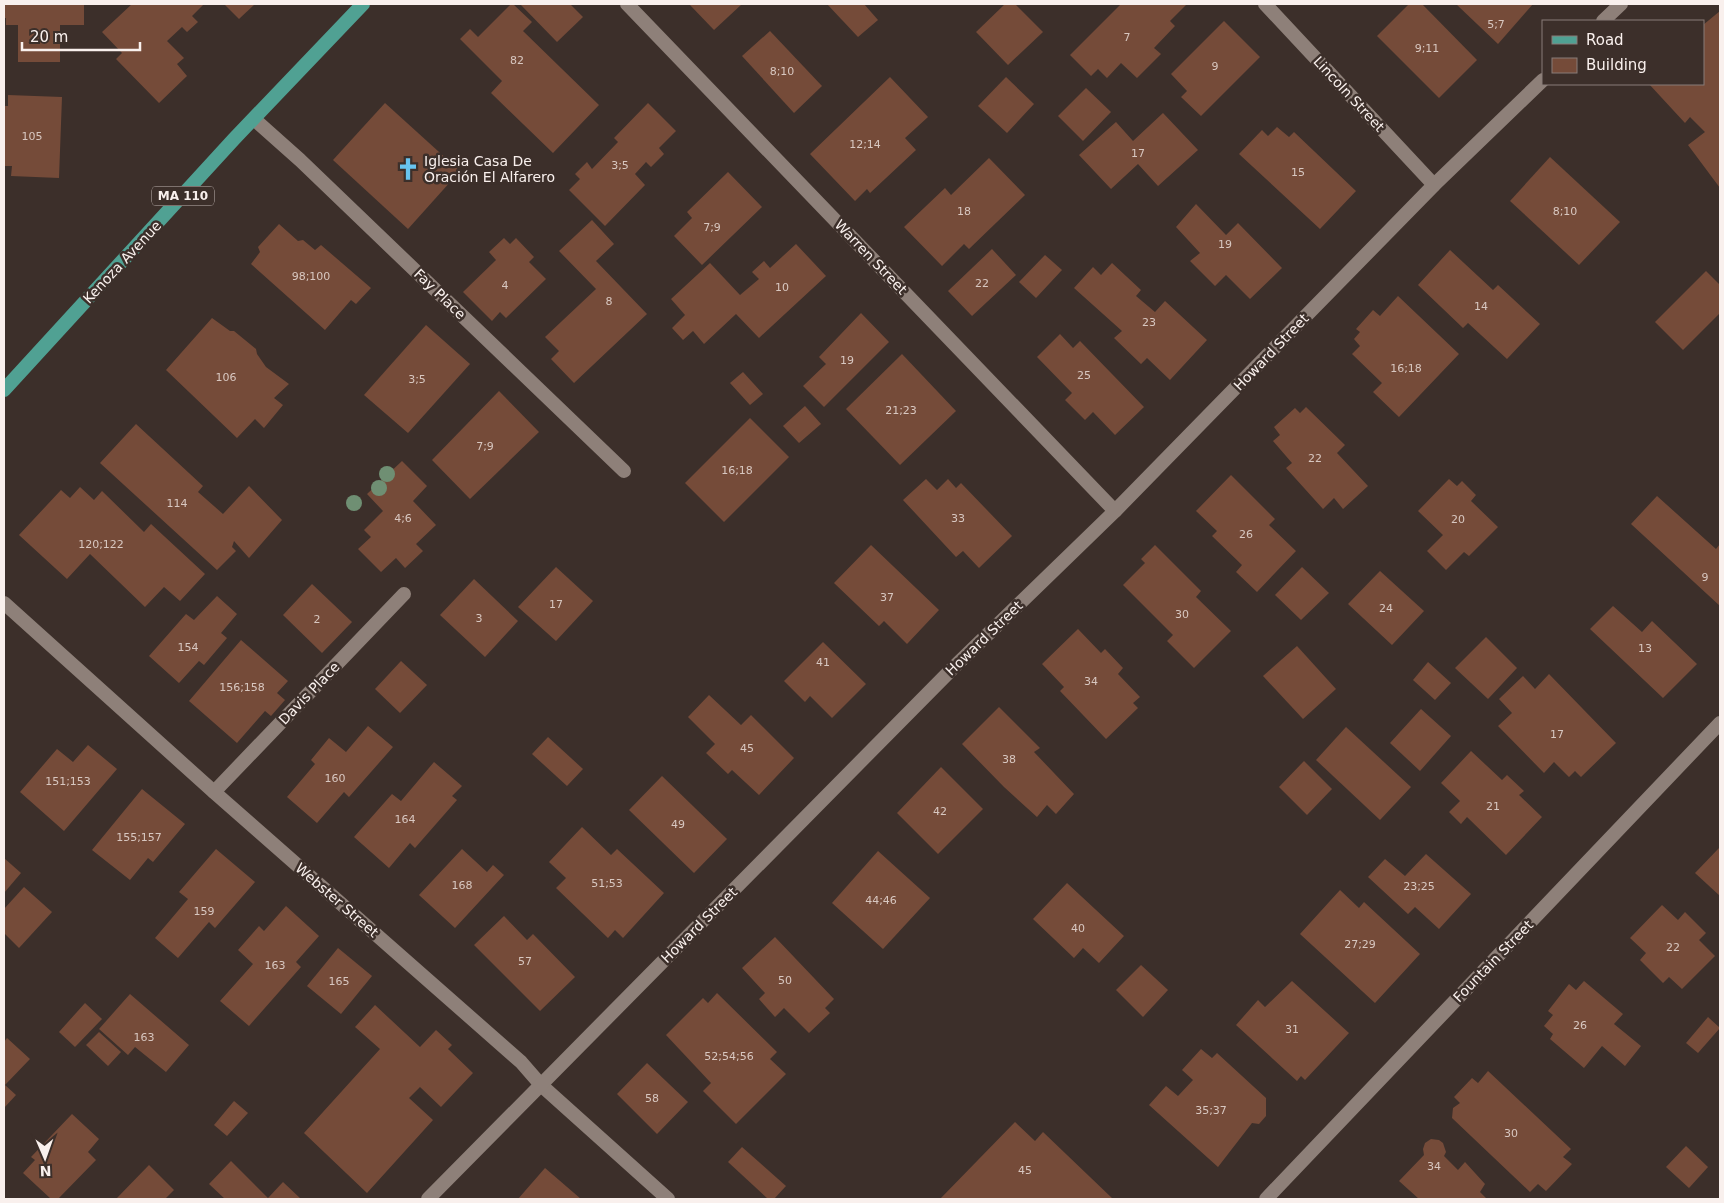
<svg xmlns="http://www.w3.org/2000/svg" width="1724" height="1203" font-family="'DejaVu Sans',sans-serif">
<style>
.building{fill:#754b39}
.lines{fill:none;stroke-linecap:round;stroke-linejoin:round}
.minor{stroke:#8e8079;stroke-width:14}
.primary{stroke:#50a193;stroke-width:14}
.tree{fill:#6f8f73}
.labels{text-anchor:middle;dominant-baseline:central;stroke-width:5;stroke-linejoin:round;paint-order:stroke}
.number-label{font-size:11px;fill:#d8c7c0}
.shield{fill:#3c2f2a;stroke:#c0b6b2;stroke-width:1}
.shield-label{font-size:12px;font-weight:bold;fill:#f9f0ed}
.street-label{font-size:14px;fill:#f9f0ed;stroke:#3c2f2a}
.poi-label{font-size:14px;fill:#f9f0ed;stroke:#3c2f2a;text-anchor:start}
</style>
<rect width="100%" height="100%" fill="#3c2f2a"/>
<g class="building">
<polygon points="4,4 84,4 84,25 60,25 60,62 18,62 18,25 6,25 6,18 4,18"/>
<polygon points="132,4 204,4 192,16 198,22 187,32 182,27 167,41 184,58 177,64 187,76 159,103 116,59 122,53 102,32"/>
<polygon points="224,4 255,4 239,19"/>
<polygon points="511,4 513,4 532,22 523,31 599,105 553,153 491,93 502,81 460,39 470,29 478,37"/>
<polygon points="520,4 570,4 583,17 557,42"/>
<polygon points="689,4 742,4 714,30"/>
<polygon points="827,4 864,4 878,20 858,37"/>
<polygon points="1005,4 1015,4 1043,32 1008,65 976,32"/>
<polygon points="1121,4 1187,4 1170,21 1175,26 1154,48 1161,54 1137,78 1121,63 1107,78 1098,69 1091,76 1070,55"/>
<polygon points="1409,4 1422,4 1477,60 1439,98 1377,36"/>
<polygon points="1456,4 1533,4 1498,44"/>
<polygon points="1720,11 1720,188 1688,145 1705,132 1690,117 1685,123 1649,84 1703,84 1703,25"/>
<polygon points="1224,21 1260,57 1201,116 1181,97 1187,91 1171,74"/>
<polygon points="770,31 822,86 794,113 742,56"/>
<polygon points="890,77 928,117 905,138 916,150 870,193 867,189 855,201 810,154"/>
<polygon points="1006,77 1034,104 1007,133 978,106"/>
<polygon points="1086,88 1111,112 1083,141 1058,116"/>
<polygon points="8,95 62,97 59,178 11,176 12,166 4,166 4,106 8,106"/>
<polygon points="385,103 460,171 408,229 333,160"/>
<polygon points="648,103 676,131 659,148 664,154 651,167 646,162 635,174 645,185 605,226 569,190 580,179 575,174 587,162 592,169 618,142 614,138"/>
<polygon points="1163,113 1198,150 1158,186 1138,164 1111,189 1079,155 1116,122 1133,141"/>
<polygon points="1277,127 1289,137 1294,132 1356,191 1320,229 1239,154 1262,130 1268,136"/>
<polygon points="1550,157 1620,222 1579,265 1510,201"/>
<polygon points="989,158 1025,195 969,249 964,244 942,266 904,227 945,188 951,195"/>
<polygon points="728,172 762,207 702,265 674,236 692,218 687,212"/>
<polygon points="1196,204 1226,235 1238,223 1282,268 1250,299 1226,275 1215,286 1190,261 1200,253 1176,227"/>
<polygon points="592,220 614,244 596,261 647,314 574,383 551,359 559,351 545,337 596,289 559,251"/>
<polygon points="279,224 298,241 303,240 315,250 321,245 371,288 356,304 351,300 325,330 251,264 260,252 258,247"/>
<polygon points="504,238 510,244 516,238 534,257 529,262 546,279 506,318 500,312 492,321 463,292 496,260 489,252"/>
<polygon points="796,244 826,276 759,338 736,314 704,344 693,331 683,340 672,328 685,315 671,299 710,263 740,295 759,279 752,272 764,261 770,268"/>
<polygon points="992,249 1016,275 972,316 948,291"/>
<polygon points="1450,250 1493,290 1498,285 1540,324 1507,359 1468,323 1463,328 1418,285"/>
<polygon points="1045,255 1062,270 1036,298 1019,282"/>
<polygon points="1112,263 1141,290 1136,296 1155,312 1165,301 1207,340 1170,380 1147,358 1141,364 1114,338 1122,331 1074,288 1093,267 1101,275"/>
<polygon points="1706,271 1720,285 1720,313 1683,350 1655,322"/>
<polygon points="1398,296 1459,354 1399,417 1373,392 1382,383 1352,354 1360,346 1354,339 1360,332 1356,329 1373,310 1380,316"/>
<polygon points="861,313 889,342 824,407 803,386 826,364 819,357"/>
<polygon points="212,318 230,331 234,331 256,349 257,354 266,367 289,384 274,398 283,405 264,428 255,419 237,438 166,370"/>
<polygon points="426,325 470,364 408,433 364,395"/>
<polygon points="1060,334 1073,348 1080,341 1144,407 1115,435 1093,412 1085,420 1065,400 1072,393 1037,357"/>
<polygon points="902,354 956,411 900,465 846,409"/>
<polygon points="743,372 763,394 750,405 730,383"/>
<polygon points="499,391 539,432 470,499 432,460"/>
<polygon points="805,406 821,424 799,443 783,426"/>
<polygon points="1306,407 1345,445 1337,453 1368,486 1343,509 1334,498 1323,509 1286,468 1292,463 1273,441 1280,435 1274,427 1295,408 1300,413"/>
<polygon points="750,418 789,457 724,522 685,483"/>
<polygon points="136,424 203,486 198,492 223,514 249,486 282,520 249,558 234,541 232,547 236,551 217,570 100,463"/>
<polygon points="402,461 427,486 413,501 436,525 416,544 423,551 405,568 396,558 381,572 358,549 371,537 364,530 383,511 367,494"/>
<polygon points="1231,475 1275,519 1269,525 1296,551 1257,592 1236,572 1242,565 1212,536 1217,531 1196,511"/>
<polygon points="926,479 937,490 948,479 956,488 961,483 1012,536 979,568 963,551 956,557 903,500"/>
<polygon points="1449,479 1457,486 1462,481 1476,495 1471,501 1498,527 1469,556 1464,552 1446,570 1427,551 1443,535 1418,511"/>
<polygon points="80,487 94,500 102,491 144,532 151,524 205,574 180,601 164,587 145,607 90,554 67,579 19,535 61,490 70,498"/>
<polygon points="1657,496 1716,549 1720,544 1720,606 1631,524"/>
<polygon points="871,545 939,610 907,644 884,621 879,626 834,583"/>
<polygon points="1155,545 1201,591 1196,597 1231,631 1194,668 1167,641 1173,635 1123,585 1145,563 1141,559"/>
<polygon points="556,567 593,601 556,641 518,607"/>
<polygon points="1302,567 1329,593 1301,620 1275,595"/>
<polygon points="1380,571 1424,611 1392,645 1348,604"/>
<polygon points="474,579 518,621 485,657 440,615"/>
<polygon points="312,584 352,622 322,653 283,615"/>
<polygon points="217,596 237,614 221,633 227,638 204,665 199,661 179,683 149,656 186,614 194,620"/>
<polygon points="1613,606 1642,632 1652,621 1697,664 1663,698 1590,629"/>
<polygon points="1078,629 1101,653 1105,649 1123,668 1118,674 1140,697 1133,703 1138,708 1106,739 1060,691 1064,687 1042,664"/>
<polygon points="1486,637 1517,668 1488,699 1455,668"/>
<polygon points="241,640 288,681 277,693 285,700 271,716 265,711 237,743 189,701"/>
<polygon points="823,642 866,684 832,718 810,696 805,702 784,681"/>
<polygon points="1297,646 1336,689 1303,719 1263,676"/>
<polygon points="401,661 427,685 400,713 375,689"/>
<polygon points="1428,662 1451,683 1435,700 1413,680"/>
<polygon points="1549,674 1616,743 1581,777 1575,771 1569,777 1554,762 1544,773 1498,726 1512,713 1499,699 1523,676 1535,689"/>
<polygon points="709,695 741,725 751,715 794,758 759,795 732,770 728,774 706,753 715,744 688,717"/>
<polygon points="999,707 1040,748 1034,752 1074,794 1056,814 1047,805 1037,817 1004,787 962,744"/>
<polygon points="1421,709 1451,736 1420,771 1390,743"/>
<polygon points="368,726 393,747 349,797 344,792 317,823 287,797 315,764 311,760 329,738 346,752"/>
<polygon points="1346,727 1411,787 1380,820 1316,760"/>
<polygon points="548,737 583,769 567,786 532,754"/>
<polygon points="88,745 117,769 64,831 20,792 57,749 73,762"/>
<polygon points="1471,751 1502,780 1507,775 1524,791 1519,795 1542,817 1506,855 1467,817 1461,824 1449,812 1460,801 1441,783"/>
<polygon points="1304,761 1332,789 1307,815 1279,787"/>
<polygon points="434,762 462,786 452,796 457,800 415,848 410,843 389,868 354,837 392,794 401,801"/>
<polygon points="941,767 983,809 938,854 897,813"/>
<polygon points="662,776 727,839 694,873 629,810"/>
<polygon points="142,789 185,824 153,862 148,858 130,880 92,850"/>
<polygon points="582,827 611,855 617,849 664,893 623,938 615,930 608,938 556,888 566,878 549,862"/>
<polygon points="1720,847 1720,896 1695,873"/>
<polygon points="216,849 255,882 215,928 209,922 178,958 155,938 188,899 179,892"/>
<polygon points="462,849 487,872 493,865 504,875 455,928 419,895"/>
<polygon points="878,851 930,898 883,949 832,903"/>
<polygon points="1426,854 1471,894 1439,929 1415,907 1408,914 1368,877 1385,859 1405,876"/>
<polygon points="4,858 21,873 4,893"/>
<polygon points="1067,883 1124,936 1099,963 1083,948 1074,958 1033,919"/>
<polygon points="24,887 52,912 19,948 4,933 4,909"/>
<polygon points="1340,890 1359,908 1364,902 1420,954 1375,1003 1300,934"/>
<polygon points="1662,905 1678,920 1685,912 1706,933 1699,940 1715,956 1682,989 1669,977 1663,983 1640,960 1646,953 1630,938"/>
<polygon points="286,906 319,936 296,962 301,967 249,1026 220,1001 253,964 238,950 259,926 264,931"/>
<polygon points="504,916 527,940 533,934 575,977 540,1011 474,945"/>
<polygon points="775,937 834,999 825,1008 830,1013 809,1033 784,1008 775,1017 759,999 765,993 742,968"/>
<polygon points="338,948 372,976 341,1014 307,986"/>
<polygon points="1141,965 1168,990 1143,1017 1116,990"/>
<polygon points="1292,981 1349,1033 1305,1080 1301,1076 1297,1081 1236,1025 1258,1000 1265,1007"/>
<polygon points="1584,981 1623,1014 1614,1024 1641,1046 1625,1066 1602,1046 1584,1068 1550,1039 1553,1034 1544,1026 1553,1015 1548,1011 1569,984 1576,990"/>
<polygon points="717,993 777,1052 770,1059 786,1074 736,1124 703,1091 711,1083 666,1035 703,998 708,1003"/>
<polygon points="130,994 189,1045 166,1072 135,1047 128,1055 99,1029"/>
<polygon points="85,1003 102,1019 75,1047 59,1032"/>
<polygon points="375,1005 420,1047 436,1030 452,1045 448,1049 473,1073 441,1107 420,1087 409,1098 433,1120 367,1193 304,1133 380,1049 355,1027"/>
<polygon points="1708,1017 1720,1028 1698,1053 1686,1043"/>
<polygon points="99,1032 121,1052 108,1066 86,1045"/>
<polygon points="7,1038 30,1059 5,1085 16,1095 4,1108 4,1042"/>
<polygon points="1201,1049 1212,1058 1217,1053 1266,1098 1266,1116 1259,1124 1252,1123 1218,1167 1149,1105 1166,1086 1178,1096 1193,1080 1182,1070"/>
<polygon points="647,1063 688,1102 657,1134 617,1094"/>
<polygon points="1488,1071 1571,1149 1563,1157 1572,1164 1546,1191 1538,1184 1530,1192 1452,1118 1453,1108 1460,1103 1454,1097 1472,1078 1478,1083"/>
<polygon points="234,1101 248,1113 227,1136 214,1125"/>
<polygon points="72,1114 99,1139 88,1152 96,1160 58,1199 51,1199 23,1173 35,1160 31,1157"/>
<polygon points="1015,1122 1035,1141 1043,1132 1113,1199 940,1199"/>
<polygon points="1431,1139 1439,1140 1443,1143 1446,1152 1444,1156 1458,1170 1465,1162 1485,1184 1480,1192 1487,1199 1419,1199 1399,1181 1424,1155 1423,1149 1425,1143"/>
<polygon points="1686,1146 1708,1167 1689,1188 1666,1167"/>
<polygon points="742,1147 786,1186 774,1199 768,1199 728,1162"/>
<polygon points="231,1161 268,1198 283,1182 301,1199 225,1199 209,1184"/>
<polygon points="149,1165 174,1190 165,1199 116,1199"/>
<polygon points="545,1168 581,1199 518,1199"/>
</g>
<g class="lines">
<g class="minor">
<polyline points="627,4 1115,511"/>
<polyline points="1265,4 1434,185"/>
<polyline points="1603,21 1621,4"/>
<polyline points="254,119 300,160 624,471"/>
<polyline points="4,603 214,792 521,1062 541,1085 668,1199"/>
<polyline points="214,792 404,594"/>
<polyline points="428,1199 953,668 1115,511 1434,185 1543,80"/>
<polyline points="1266,1199 1720,723"/>
</g>
<polyline class="primary" points="4,390 234,139 363,4"/>
</g>
<g class="tree">
<circle cx="387" cy="474" r="8"/>
<circle cx="379" cy="488" r="8"/>
<circle cx="354" cy="503" r="8"/>
</g>
<defs>
<symbol id="church-bare" viewBox="-9 -9 18 18"><path d="M-1.2-6h2.4v3.5h3.3v2.4h-3.3V6h-2.4V-.1h-3.3v-2.4h3.3Z" fill="#68c4f0" stroke="#3c2f2a" stroke-width="2.5" paint-order="stroke"/></symbol>
</defs>
<g fill-rule="evenodd">
<use href="#church-bare" x="392" y="153" width="32" height="32"/>
</g>
<g class="labels">
<g class="number-label">
<text x="1496" y="24">5;7</text>
<text x="1127" y="37">7</text>
<text x="1427" y="48">9;11</text>
<text x="517" y="60">82</text>
<text x="1215" y="66">9</text>
<text x="782" y="71">8;10</text>
<text x="32" y="136">105</text>
<text x="865" y="144">12;14</text>
<text x="1138" y="153">17</text>
<text x="620" y="165">3;5</text>
<text x="1298" y="172">15</text>
<text x="964" y="211">18</text>
<text x="1565" y="211">8;10</text>
<text x="712" y="227">7;9</text>
<text x="1225" y="244">19</text>
<text x="311" y="276">98;100</text>
<text x="982" y="283">22</text>
<text x="505" y="285">4</text>
<text x="782" y="287">10</text>
<text x="609" y="301">8</text>
<text x="1481" y="306">14</text>
<text x="1149" y="322">23</text>
<text x="847" y="360">19</text>
<text x="1406" y="368">16;18</text>
<text x="1084" y="375">25</text>
<text x="226" y="377">106</text>
<text x="417" y="379">3;5</text>
<text x="901" y="410">21;23</text>
<text x="485" y="446">7;9</text>
<text x="1315" y="458">22</text>
<text x="737" y="470">16;18</text>
<text x="177" y="503">114</text>
<text x="403" y="518">4;6</text>
<text x="958" y="518">33</text>
<text x="1458" y="519">20</text>
<text x="1246" y="534">26</text>
<text x="101" y="544">120;122</text>
<text x="1705" y="577">9</text>
<text x="887" y="597">37</text>
<text x="556" y="604">17</text>
<text x="1386" y="608">24</text>
<text x="1182" y="614">30</text>
<text x="479" y="618">3</text>
<text x="317" y="619">2</text>
<text x="188" y="647">154</text>
<text x="1645" y="648">13</text>
<text x="823" y="662">41</text>
<text x="1091" y="681">34</text>
<text x="242" y="687">156;158</text>
<text x="1557" y="734">17</text>
<text x="747" y="748">45</text>
<text x="1009" y="759">38</text>
<text x="335" y="778">160</text>
<text x="68" y="781">151;153</text>
<text x="1493" y="806">21</text>
<text x="940" y="811">42</text>
<text x="405" y="819">164</text>
<text x="678" y="824">49</text>
<text x="139" y="837">155;157</text>
<text x="607" y="883">51;53</text>
<text x="462" y="885">168</text>
<text x="1419" y="886">23;25</text>
<text x="881" y="900">44;46</text>
<text x="204" y="911">159</text>
<text x="1078" y="928">40</text>
<text x="1360" y="944">27;29</text>
<text x="1673" y="947">22</text>
<text x="525" y="961">57</text>
<text x="275" y="965">163</text>
<text x="785" y="980">50</text>
<text x="339" y="981">165</text>
<text x="1580" y="1025">26</text>
<text x="1292" y="1029">31</text>
<text x="144" y="1037">163</text>
<text x="729" y="1056">52;54;56</text>
<text x="652" y="1098">58</text>
<text x="1211" y="1110">35;37</text>
<text x="1511" y="1133">30</text>
<text x="1434" y="1166">34</text>
<text x="1025" y="1170">45</text>
</g>
<rect class="shield" x="152" y="186.5" width="62" height="19" rx="4"/>
<g class="shield-label">
<text x="183" y="196">MA 110</text>
</g>
<g class="street-label">
<text transform="translate(1349 94) rotate(47)">Lincoln Street</text>
<text transform="translate(871 257) rotate(46)">Warren Street</text>
<text transform="translate(122 262) rotate(-47)">Kenoza Avenue</text>
<text transform="translate(440 294) rotate(44)">Fay Place</text>
<text transform="translate(1271 352) rotate(-46)">Howard Street</text>
<text transform="translate(984 638) rotate(-44)">Howard Street</text>
<text transform="translate(309 693) rotate(-46)">Davis Place</text>
<text transform="translate(337 900) rotate(41)">Webster Street</text>
<text transform="translate(699 925) rotate(-45)">Howard Street</text>
<text transform="translate(1493 961) rotate(-46)">Fountain Street</text>
</g>
<g class="poi-label">
<text x="424" y="161">Iglesia Casa De<tspan x="424" dy="16">Oración El Alfarero</tspan></text>
</g>
</g>
<rect width="1724" height="1203" fill="none" stroke="#f9f0ed" stroke-width="10"/>
<rect x="1542" y="20" width="162" height="65" fill="#3c2f2a" stroke="#887c78"/>
<rect x="1552" y="36" width="25" height="8" fill="#50a193" stroke="#887c78"/>
<text x="1586" y="45" font-size="15" fill="#f9f0ed">Road</text>
<rect x="1552" y="58" width="25" height="15" fill="#754b39" stroke="#887c78"/>
<text x="1586" y="70" font-size="15" fill="#f9f0ed">Building</text>
<g transform="translate(45 1158) rotate(178)" stroke="#3c2f2a" stroke-width="4" paint-order="stroke">
<path d="M0-4L9 19L0 12L-9 19Z" fill="#f9f0ed"/>
<text y="-8" font-size="14" font-weight="bold" text-anchor="middle" fill="#f9f0ed">N</text>
</g>
<path d="M22 42v8h118v-8" fill="none" stroke="#f9f0ed" stroke-width="2.5"/>
<text x="30" y="42" font-size="15" fill="#f9f0ed" stroke="#3c2f2a" stroke-width="4" paint-order="stroke">20 m</text>
</svg>
